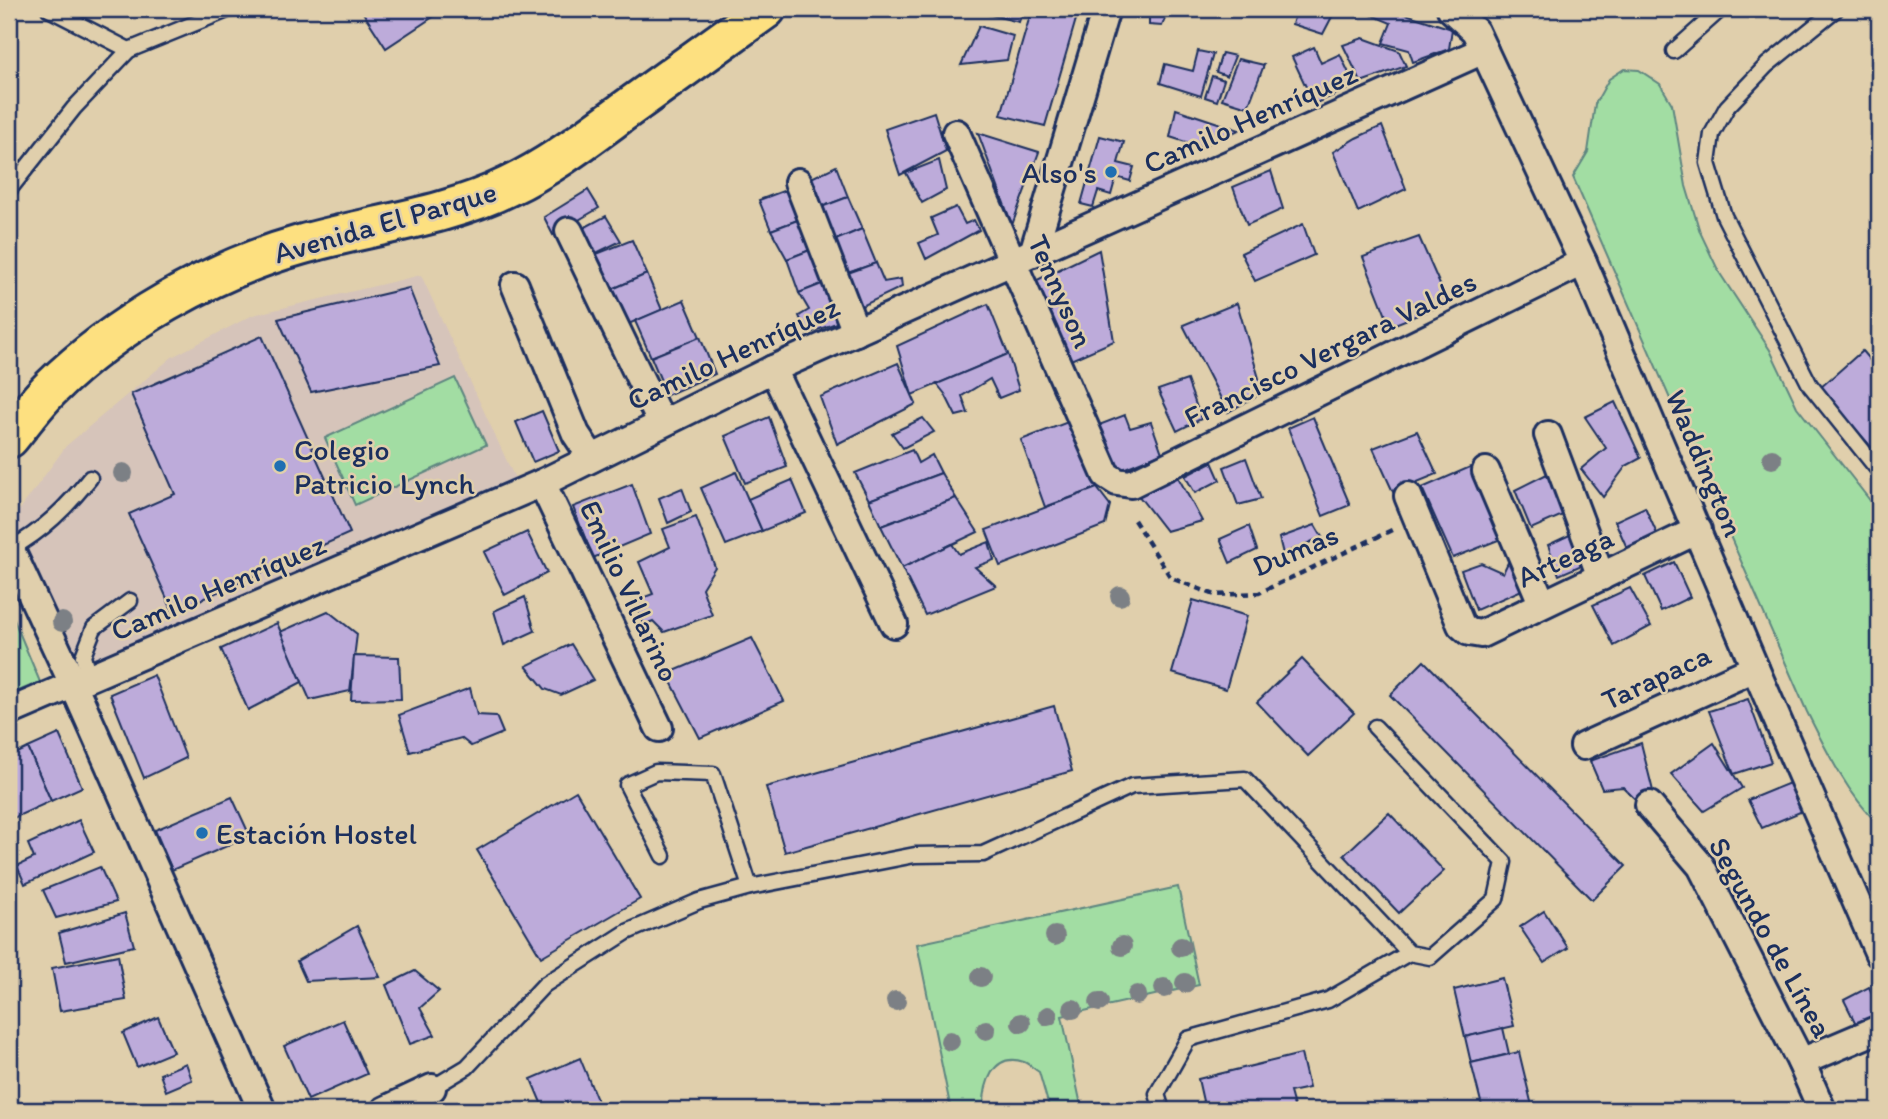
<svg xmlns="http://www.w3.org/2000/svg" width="1888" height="1119" font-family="Itim,sans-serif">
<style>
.built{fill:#d6c4ba}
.green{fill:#a2dda3;stroke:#5e8680;stroke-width:2}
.building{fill:#bdabda;stroke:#1b2f5e;stroke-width:2}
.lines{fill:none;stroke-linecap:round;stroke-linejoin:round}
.lane-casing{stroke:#1b2f5e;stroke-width:19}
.street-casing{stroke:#1b2f5e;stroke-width:32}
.primary-casing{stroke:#1b2f5e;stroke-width:44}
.path{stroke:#1b2f5e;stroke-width:4.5;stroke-dasharray:7 5;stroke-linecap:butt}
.lane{stroke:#e0cfac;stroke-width:14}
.street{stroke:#e0cfac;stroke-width:26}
.primary{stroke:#fde080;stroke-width:38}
.tree{fill:#7b8085}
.poi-dot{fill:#1f6fb2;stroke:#e0cfac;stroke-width:2.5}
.labels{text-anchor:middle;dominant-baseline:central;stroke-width:5;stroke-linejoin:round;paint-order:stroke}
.street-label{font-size:30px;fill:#1b2f5e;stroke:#e0cfac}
.poi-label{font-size:30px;fill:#1b2f5e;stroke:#e0cfac;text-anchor:start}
</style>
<rect width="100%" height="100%" fill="#e0cfac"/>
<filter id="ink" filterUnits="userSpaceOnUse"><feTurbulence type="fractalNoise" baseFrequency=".0143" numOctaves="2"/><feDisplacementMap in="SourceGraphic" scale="14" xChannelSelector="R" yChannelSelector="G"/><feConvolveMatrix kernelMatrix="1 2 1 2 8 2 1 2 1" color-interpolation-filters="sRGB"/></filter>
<g filter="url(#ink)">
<polygon class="built" points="421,275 518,485 72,670 13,519 66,446 172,357 253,315"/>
<g class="green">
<path d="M1624,69L1639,70L1660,84L1672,104L1686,186L1700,232L1719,272L1770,350L1797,407L1879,512V825C1847,793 1827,752 1807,712L1573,177L1588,152L1595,104L1609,79Z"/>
<polygon points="455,378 486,445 355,505 325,438"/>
<polygon points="9,608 40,682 9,695"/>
<path d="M1178,887L1199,985L1062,1016L1082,1110H1050L1039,1072C1034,1069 1029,1064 1024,1062C992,1051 983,1086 984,1110H951L917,944Z"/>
</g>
<g class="building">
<polygon points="365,9 445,9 386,48 362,11"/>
<polygon points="989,9 1023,9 1019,22 987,14"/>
<polygon points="1032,9 1079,9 1045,126 1001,115"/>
<polygon points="1137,9 1169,9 1162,26 1149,25 1149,17 1136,17"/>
<polygon points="1297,9 1336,9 1323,34 1292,24"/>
<polygon points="1370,9 1390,9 1452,29 1449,49 1413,62 1409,50 1383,43 1391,23 1369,14"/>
<polygon points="979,26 1013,36 1007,60 961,65"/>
<polygon points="1363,38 1399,51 1406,66 1361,82 1343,45"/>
<polygon points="1314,47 1321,63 1340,54 1355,86 1314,104 1292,57"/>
<polygon points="1198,51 1213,54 1201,96 1160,83 1165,64 1193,71"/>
<polygon points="1222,53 1235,56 1227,76 1216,72"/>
<polygon points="1238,59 1264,65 1248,107 1222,99"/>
<polygon points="1212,76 1224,80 1217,101 1205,97"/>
<polygon points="1176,109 1239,130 1201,147 1170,137"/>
<polygon points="934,112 946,151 900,175 885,129"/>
<polygon points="1382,126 1406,189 1358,212 1333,152 1356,138"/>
<polygon points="978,133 1039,152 1012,225"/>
<polygon points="1100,136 1124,142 1118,163 1134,167 1130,181 1116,177 1111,195 1098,191 1093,207 1081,204"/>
<polygon points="939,160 946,190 922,203 906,173"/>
<polygon points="836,166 848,197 816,209 805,181"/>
<polygon points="1271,171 1283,209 1247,225 1233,187"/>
<polygon points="791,188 803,218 771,230 759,200"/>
<polygon points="588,190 599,208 553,235 544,217"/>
<polygon points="848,197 862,229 831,242 816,209"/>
<polygon points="956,207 965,224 974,220 979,230 926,259 919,243 938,235 931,218"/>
<polygon points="606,216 621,241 588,257 576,232"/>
<polygon points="803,218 815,248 787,259 771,230"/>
<polygon points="1303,224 1314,255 1255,281 1241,253"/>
<polygon points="862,229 876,263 845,274 831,242"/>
<polygon points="1419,237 1448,303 1390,326 1363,257"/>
<polygon points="632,240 647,274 610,290 594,255"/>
<polygon points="815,248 832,280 799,293 787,259"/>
<polygon points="1099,250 1114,341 1064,363 1029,284"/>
<polygon points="876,263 884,282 901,279 902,287 858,308 845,274"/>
<polygon points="647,274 662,310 626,325 610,290"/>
<polygon points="832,280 844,320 807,334 799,316 809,310 799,293"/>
<polygon points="409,288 440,366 311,392 278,319"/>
<polygon points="684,300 700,337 651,357 635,321"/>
<polygon points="1237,303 1263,392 1228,412 1183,325"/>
<polygon points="988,304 1008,354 912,395 897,346"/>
<polygon points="262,336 350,533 173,612 129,514 175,494 131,394"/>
<polygon points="700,337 715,374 667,395 651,357"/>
<polygon points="1862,351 1879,371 1879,456 1820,388"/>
<polygon points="1008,354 1019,390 999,398 990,379 962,396 968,413 956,416 945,394 937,384"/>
<polygon points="898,363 916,404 837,444 820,397"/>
<polygon points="1187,380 1201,419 1177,431 1158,390"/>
<polygon points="1615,402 1641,458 1626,466 1603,497 1581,469 1606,448 1585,417"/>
<polygon points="542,411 559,451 533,462 516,422"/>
<polygon points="1125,415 1130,428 1151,422 1162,453 1118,471 1099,425"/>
<polygon points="769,417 787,467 745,483 725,436"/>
<polygon points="1313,417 1350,505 1323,516 1288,428"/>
<polygon points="923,418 934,432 903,448 892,433"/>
<polygon points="1073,420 1097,488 1045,507 1021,440"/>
<polygon points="1417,431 1437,474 1393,492 1373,448"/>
<polygon points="912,450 918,463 932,455 941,473 869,500 855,473"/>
<polygon points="1246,458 1261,499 1238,505 1224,467"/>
<polygon points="1212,462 1220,480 1195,493 1185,476"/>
<polygon points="1477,464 1511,535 1453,558 1422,488"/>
<polygon points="736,472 762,531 726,545 701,488"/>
<polygon points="941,473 956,498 881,526 869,500"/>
<polygon points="1549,473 1565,514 1531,529 1515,490"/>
<polygon points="1178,477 1202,521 1166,531 1138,495"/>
<polygon points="792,480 806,513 762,531 748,499"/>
<polygon points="632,484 650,534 593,558 573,507"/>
<polygon points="682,488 691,512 668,523 659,498"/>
<polygon points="1097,488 1110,505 1105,525 1000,566 986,530"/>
<polygon points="956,498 978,532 902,568 881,526"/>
<polygon points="1645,507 1657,534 1627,548 1615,521"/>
<polygon points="696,517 715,567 702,588 712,615 664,632 653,621 644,625 634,601 653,594 639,562 670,547 663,529"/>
<polygon points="1315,525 1322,537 1283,554 1279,538"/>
<polygon points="1249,526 1257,550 1230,563 1220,539"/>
<polygon points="527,532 547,573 505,595 484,552"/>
<polygon points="1574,533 1584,564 1559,575 1548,545"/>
<polygon points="989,542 994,560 975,567 996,586 925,615 902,568 952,544 959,554"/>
<polygon points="1512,554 1531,586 1476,610 1461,570 1481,563 1503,573"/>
<polygon points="1674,562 1690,597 1661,611 1645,576"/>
<polygon points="1630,588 1651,626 1614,646 1593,605"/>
<polygon points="525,597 535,631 504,645 494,611"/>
<polygon points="1193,600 1247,616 1226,689 1172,673"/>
<polygon points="328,611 357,634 350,691 310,700 280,632"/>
<polygon points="277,623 302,682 248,710 221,649"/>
<polygon points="752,638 784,701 700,738 667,674"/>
<polygon points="571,644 593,680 561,695 545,689 526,666"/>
<polygon points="354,656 399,657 401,699 351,700"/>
<polygon points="1302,659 1354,713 1308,756 1257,702"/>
<polygon points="1424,661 1626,866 1592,900 1390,695"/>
<polygon points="154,675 186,758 144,778 110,694"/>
<polygon points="470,688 477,715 496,716 503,733 471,746 461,738 410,752 399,715"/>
<polygon points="1748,699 1771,762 1734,774 1709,711"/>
<polygon points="1054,706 1072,771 785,852 766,787"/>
<polygon points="59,734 82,787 51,801 28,748"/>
<polygon points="1641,743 1653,791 1636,800 1623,787 1602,789 1590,761"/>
<polygon points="1714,743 1742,788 1704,811 1671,774"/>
<polygon points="28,748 51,801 9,820 9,757"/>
<polygon points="1792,782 1805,810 1762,828 1748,800"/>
<polygon points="576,791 640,899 541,957 477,850"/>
<polygon points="232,797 250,836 172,870 155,830"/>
<polygon points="1389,813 1444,871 1399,913 1344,855"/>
<polygon points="79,820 94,852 25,884 17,866 34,858 28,844"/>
<polygon points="100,867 116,902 56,918 43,890"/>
<polygon points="1544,911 1568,948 1544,963 1520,927"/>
<polygon points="125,913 134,946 66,962 59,933"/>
<polygon points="357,926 380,977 306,981 297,961"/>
<polygon points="118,955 126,1000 60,1011 52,968"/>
<polygon points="415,971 439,991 420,1008 435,1035 410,1044 386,985"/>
<polygon points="1502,978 1514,1026 1465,1037 1454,990"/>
<polygon points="1869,987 1879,1007 1879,1020 1859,1030 1844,1000"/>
<polygon points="158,1017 173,1052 137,1067 123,1033"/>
<polygon points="343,1020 367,1074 308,1100 284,1046"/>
<polygon points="1503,1028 1509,1054 1471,1063 1465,1037"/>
<polygon points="1519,1052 1533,1110 1483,1110 1471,1063"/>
<polygon points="1301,1054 1309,1088 1290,1092 1295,1110 1238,1110 1237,1103 1205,1110 1198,1079"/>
<polygon points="580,1058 601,1110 544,1110 531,1079"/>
<polygon points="186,1063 192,1080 166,1091 160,1074"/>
</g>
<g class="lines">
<defs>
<g id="lane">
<polyline points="49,9 129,50 230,9"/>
<polyline points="1836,9 1767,65 1727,107 1712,134 1708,163 1724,216 1810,385 1879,471"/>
<polyline points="1674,51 1721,9"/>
<polyline points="9,190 74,108 129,50"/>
<path d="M10,549C43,531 67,507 90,478"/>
<polyline points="89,679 83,656 94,628 130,601"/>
<polyline points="663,856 627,785 656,772 713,774 750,887"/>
<polyline points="432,1088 467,1067 544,985 627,932 699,901 750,887 915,855 983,854 1132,786 1245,779 1409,953 1430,957 1496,899 1504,862 1375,727"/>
<polyline points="1162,1110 1157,1094 1188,1039 1328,1000 1409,953"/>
</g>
<g id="street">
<polyline points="1451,9 1475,31 1583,262 1755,668 1879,954"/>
<polyline points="956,133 1106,475 1117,482 1131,484 1583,262"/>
<polyline points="798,182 856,332"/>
<polyline points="569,231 661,422"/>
<polyline points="1033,253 1106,9"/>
<polyline points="515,285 576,434 592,458"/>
<polyline points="773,369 894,624"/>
<polyline points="1548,435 1601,577"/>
<polyline points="1486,471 1542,603"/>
<polyline points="542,483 659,728"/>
<polyline points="1408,496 1461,625 1469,632 1481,634 1698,530"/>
<polyline points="9,546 74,686 262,1110"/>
<polyline points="9,712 542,483 773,369 1484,50"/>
<polyline points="1584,746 1755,668"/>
<polyline points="1649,805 1701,866 1801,1062 1822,1110"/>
<polyline points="1801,1062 1879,1029"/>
<polyline points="385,1110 432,1088"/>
</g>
<path id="primary" d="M9,438C22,422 35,404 50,389C116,324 211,270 300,245C369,225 444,218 509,186C551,166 587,138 624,111C672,77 719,43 766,9"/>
</defs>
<use href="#lane" class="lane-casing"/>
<use href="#street" class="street-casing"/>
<use href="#primary" class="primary-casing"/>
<polyline class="path" points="1134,520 1171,578 1215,595 1259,593 1392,530"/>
<use href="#lane" class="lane"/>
<use href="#street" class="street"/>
<use href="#primary" class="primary"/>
</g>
<g class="tree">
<circle cx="1772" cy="459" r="10"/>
<circle cx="123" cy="473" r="10"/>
<circle cx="1120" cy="596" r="10"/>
<circle cx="62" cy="622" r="10"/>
<circle cx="1055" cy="936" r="10"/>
<circle cx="1122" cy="946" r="10"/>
<circle cx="1181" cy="947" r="10"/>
<circle cx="981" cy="977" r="10"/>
<circle cx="1185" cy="983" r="10"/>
<circle cx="1164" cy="988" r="10"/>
<circle cx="1137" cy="995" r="10"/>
<circle cx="896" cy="1001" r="10"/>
<circle cx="1099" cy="1002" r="10"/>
<circle cx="1073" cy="1009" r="10"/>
<circle cx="1048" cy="1016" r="10"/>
<circle cx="1021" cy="1023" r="10"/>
<circle cx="986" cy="1030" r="10"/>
<circle cx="950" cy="1041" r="10"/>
</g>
</g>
<g class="poi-dot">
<circle cx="1111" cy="172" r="7"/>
<circle cx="280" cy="466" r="7"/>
<circle cx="202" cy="833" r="7"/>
</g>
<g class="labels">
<g class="street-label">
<text transform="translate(1250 118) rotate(-24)">Camilo Henríquez</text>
<text transform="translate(385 222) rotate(-16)">Avenida El Parque</text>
<text transform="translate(1061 291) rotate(66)">Tennyson</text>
<text transform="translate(1330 349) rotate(-26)">Francisco Vergara Valdes</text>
<text transform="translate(733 353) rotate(-25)">Camilo Henríquez</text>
<text transform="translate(1705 463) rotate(67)">Waddington</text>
<text transform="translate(1295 550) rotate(-23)">Dumas</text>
<text transform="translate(1565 557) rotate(-25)">Arteaga</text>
<text transform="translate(218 587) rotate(-23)">Camilo Henríquez</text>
<text transform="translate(630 591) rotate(65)">Emilio Villarino</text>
<text transform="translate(1656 677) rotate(-25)">Tarapaca</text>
<text transform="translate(1771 937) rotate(61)">Segundo de Línea</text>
</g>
<g class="poi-label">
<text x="1097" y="172" text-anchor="end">Also's</text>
<text x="294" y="449">Colegio<tspan x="294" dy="34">Patricio Lynch</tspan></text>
<text x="216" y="833">Estación Hostel</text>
</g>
</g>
<rect width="1888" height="1119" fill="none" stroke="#e0cfac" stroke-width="35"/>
<rect x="18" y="18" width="1853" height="1084" fill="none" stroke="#1b2f5e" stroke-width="2.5" filter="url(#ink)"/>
</svg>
